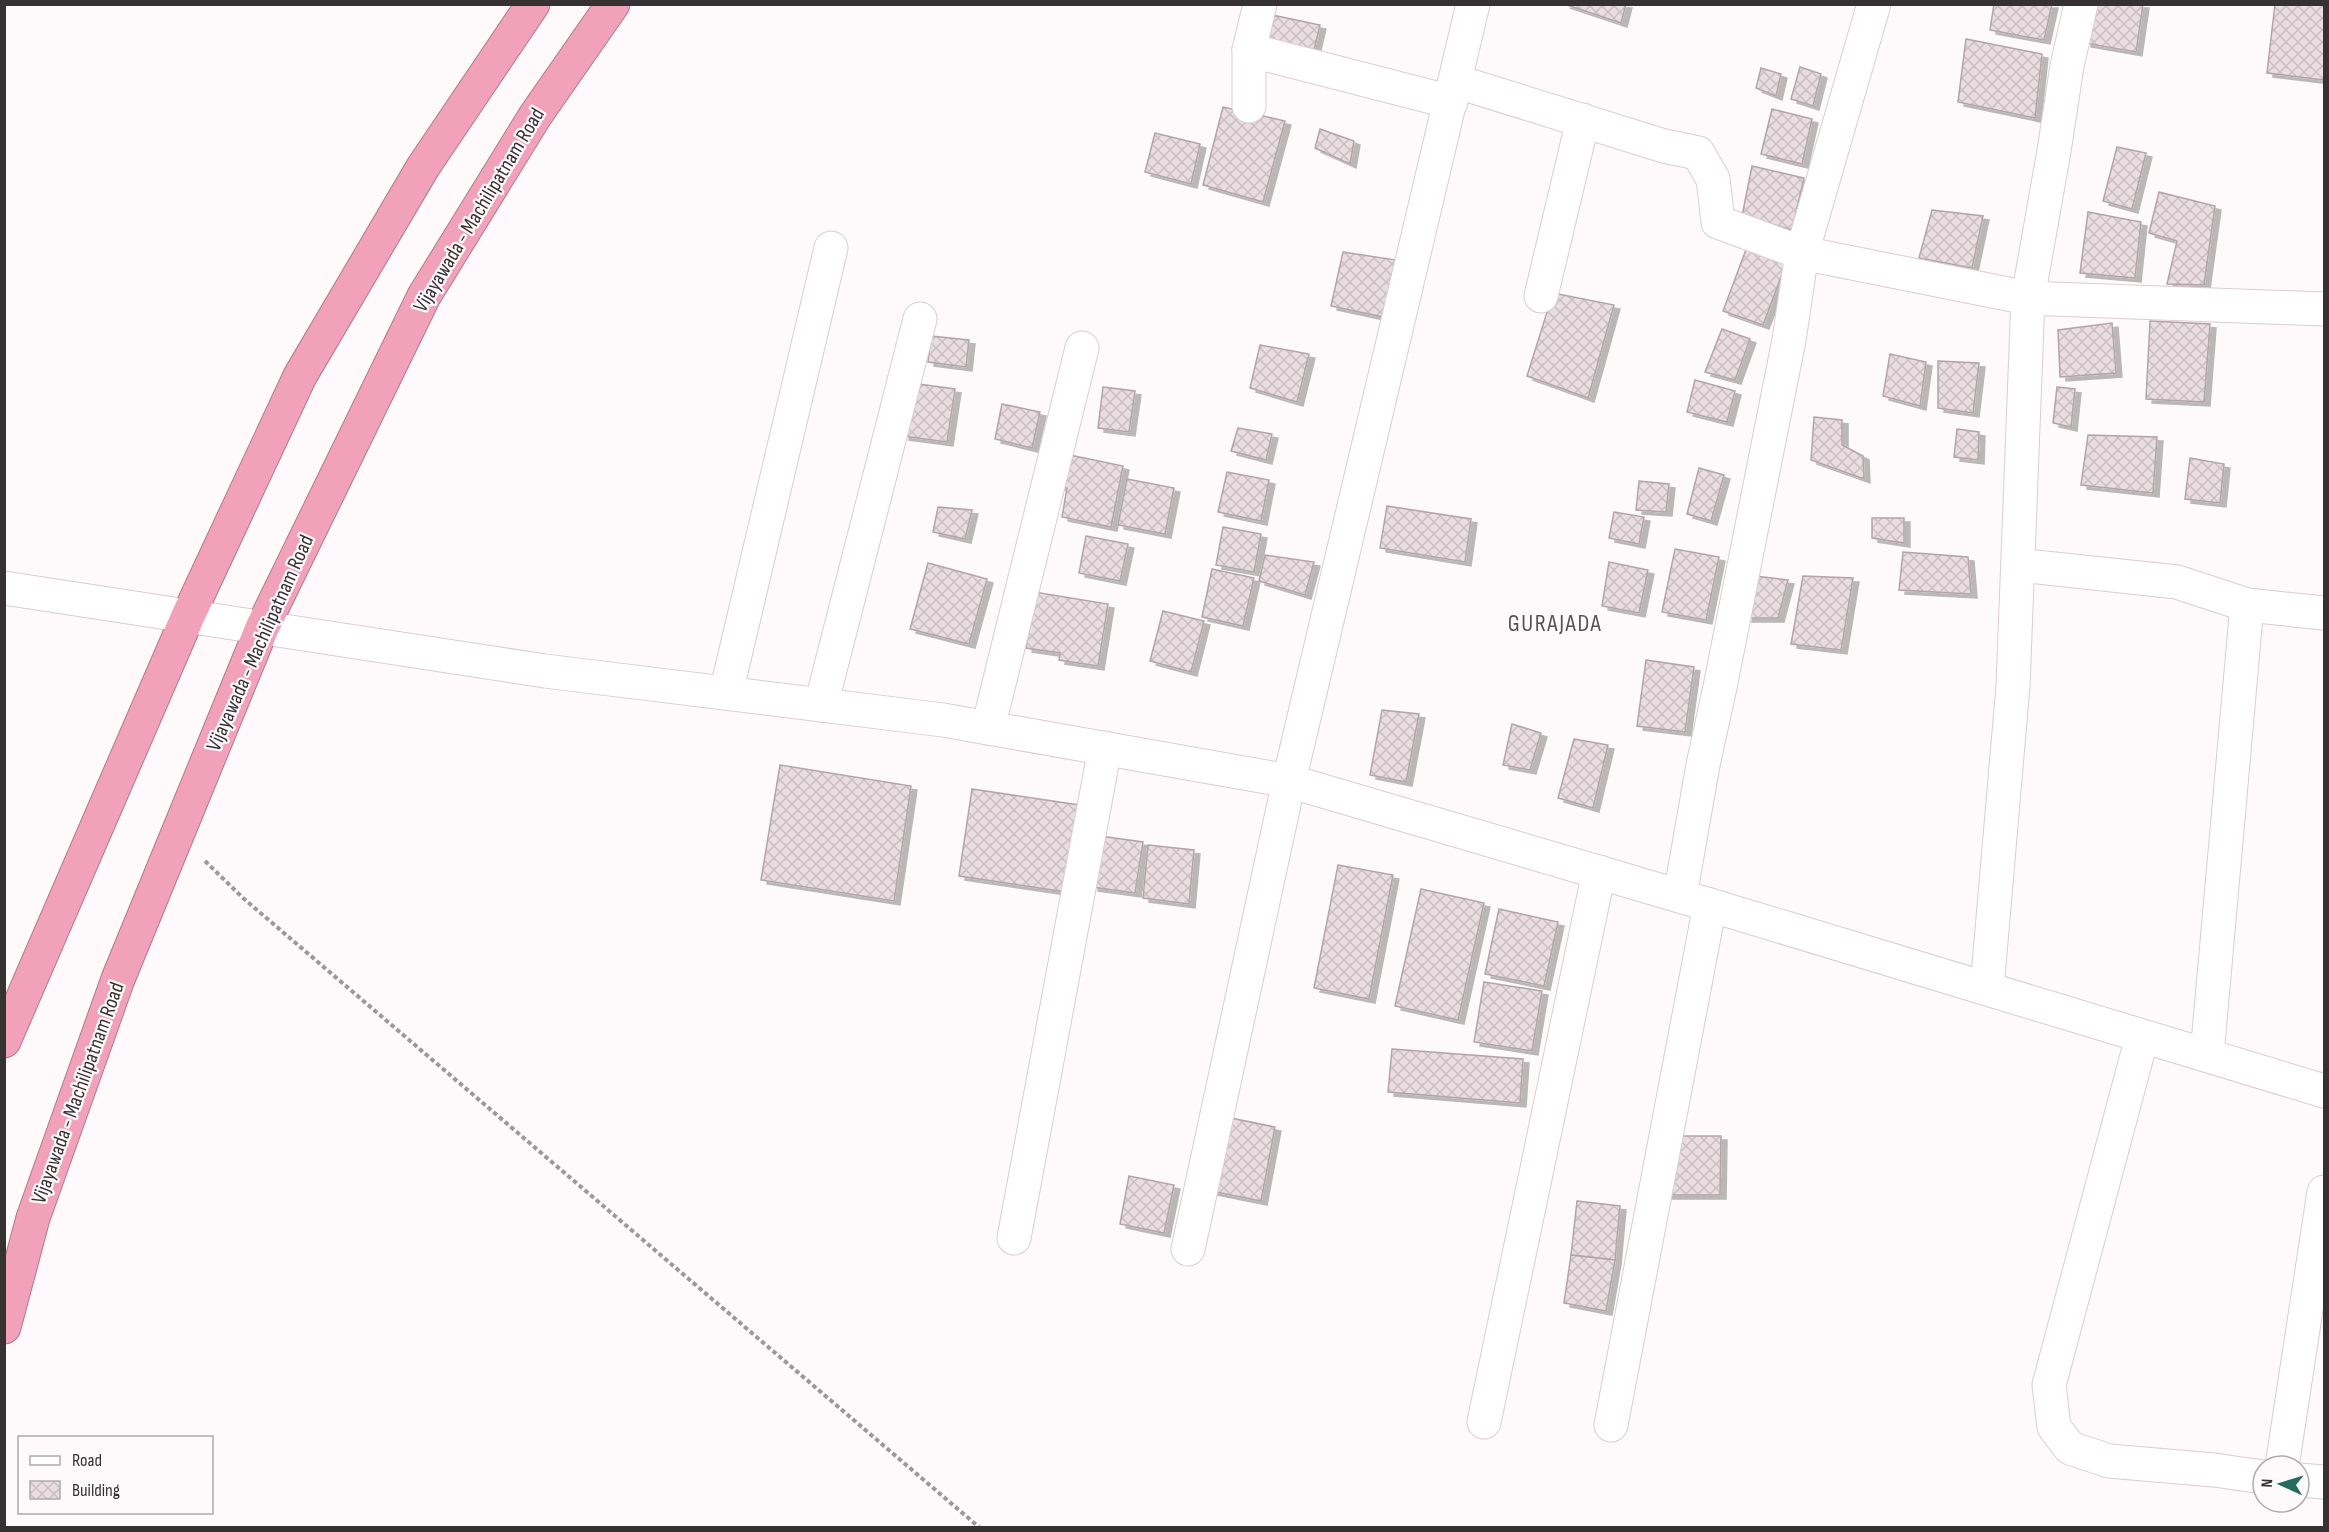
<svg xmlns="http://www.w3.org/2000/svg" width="2329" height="1532" font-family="'Sofia Sans Condensed',sans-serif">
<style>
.building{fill:url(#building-cross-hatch);stroke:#b2a5a9;stroke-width:1.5;filter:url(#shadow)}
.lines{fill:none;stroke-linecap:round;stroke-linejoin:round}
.street-casing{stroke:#dacdd1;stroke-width:35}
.highway-casing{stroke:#b07a8a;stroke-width:35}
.path{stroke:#9d9899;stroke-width:4;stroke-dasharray:4.5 3;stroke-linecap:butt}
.street{stroke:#fff;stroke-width:33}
.highway{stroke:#f2a1ba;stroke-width:33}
.labels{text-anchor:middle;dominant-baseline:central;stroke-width:4.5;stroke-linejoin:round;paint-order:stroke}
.street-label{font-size:21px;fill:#363132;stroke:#fef9fa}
.quarter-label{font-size:24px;letter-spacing:1.5px;fill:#594f52;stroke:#fef9fa}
</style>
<defs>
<pattern id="building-cross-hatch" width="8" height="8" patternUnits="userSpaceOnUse" patternTransform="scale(1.5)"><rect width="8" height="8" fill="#eadde1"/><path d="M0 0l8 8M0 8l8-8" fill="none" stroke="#c9bec2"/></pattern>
<filter id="shadow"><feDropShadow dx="6" dy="4" stdDeviation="0" flood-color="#0004"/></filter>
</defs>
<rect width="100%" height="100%" fill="#fef9fa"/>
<g class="building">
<polygon points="1564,4 1626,4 1621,23"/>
<polygon points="1994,4 2052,4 2044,40 1990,30"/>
<polygon points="2092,4 2143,4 2136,52 2085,43"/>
<polygon points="2275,4 2324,4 2324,80 2267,73"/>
<polygon points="1268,14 1320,25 1313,54 1258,39"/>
<polygon points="1966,39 2042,54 2035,118 1958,102"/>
<polygon points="1800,67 1821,74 1813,106 1791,99"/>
<polygon points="1761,68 1781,74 1776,96 1756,88"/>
<polygon points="1223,107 1285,121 1263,202 1203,185"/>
<polygon points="1772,109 1812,119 1802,164 1761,154"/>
<polygon points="1320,129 1354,141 1350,164 1315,148"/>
<polygon points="1155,133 1200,144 1191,184 1145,172"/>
<polygon points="2117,147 2146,153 2132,209 2103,201"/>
<polygon points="1752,166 1804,178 1792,230 1742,216"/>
<polygon points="2159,192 2215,206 2204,285 2167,284 2177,241 2149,233"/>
<polygon points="1932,210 1983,216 1972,268 1919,258"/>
<polygon points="2088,212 2141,222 2135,278 2080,273"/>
<polygon points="1747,247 1787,261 1763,325 1723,311"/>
<polygon points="1343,252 1396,260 1383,317 1331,306"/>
<polygon points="1553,293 1614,305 1588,398 1527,376"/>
<polygon points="2150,321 2210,324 2204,402 2146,399"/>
<polygon points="2112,323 2116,373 2060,377 2058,330"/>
<polygon points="1722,329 1750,339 1735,380 1705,372"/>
<polygon points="931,336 969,340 966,367 928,362"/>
<polygon points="1260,345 1309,354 1297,402 1250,388"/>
<polygon points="1890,354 1926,362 1920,406 1883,396"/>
<polygon points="1938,361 1979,363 1973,413 1938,408"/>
<polygon points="1695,380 1735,391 1727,422 1687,412"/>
<polygon points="911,383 955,389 947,442 903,436"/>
<polygon points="1103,387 1135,391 1129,432 1098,428"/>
<polygon points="2057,387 2075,389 2071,427 2053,423"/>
<polygon points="1002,404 1040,412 1032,448 995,439"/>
<polygon points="1814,417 1842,420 1842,445 1863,456 1864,479 1811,460"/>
<polygon points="1238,428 1272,434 1266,460 1231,451"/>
<polygon points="1957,429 1979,432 1978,460 1954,457"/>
<polygon points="2088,435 2157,437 2153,493 2081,485"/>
<polygon points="1065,454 1123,466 1111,527 1062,517 1067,488 1058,486"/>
<polygon points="2190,458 2224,464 2220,503 2185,499"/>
<polygon points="1699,468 1724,475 1711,521 1687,514"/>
<polygon points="1227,472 1269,480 1261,521 1218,512"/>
<polygon points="1127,479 1174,488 1165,534 1118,525"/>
<polygon points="1639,481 1669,484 1666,512 1636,510"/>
<polygon points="1387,506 1471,519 1465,562 1380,548"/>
<polygon points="938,507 972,510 965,539 933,532"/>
<polygon points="1614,512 1644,517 1639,544 1609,538"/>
<polygon points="1872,518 1904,518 1904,543 1872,538"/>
<polygon points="1223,527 1261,534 1254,572 1216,565"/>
<polygon points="1086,536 1128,544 1120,581 1079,573"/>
<polygon points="1675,549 1719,557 1706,620 1662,612"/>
<polygon points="1903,552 1968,557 1971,594 1899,590"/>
<polygon points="1265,555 1314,562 1305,595 1259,581"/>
<polygon points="1609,562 1648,570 1639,613 1602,606"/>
<polygon points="928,563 987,579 969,644 910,629"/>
<polygon points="1212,569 1254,578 1243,626 1202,617"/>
<polygon points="1755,576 1788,580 1778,618 1746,618"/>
<polygon points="1803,576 1853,578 1841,650 1791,644"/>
<polygon points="1034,592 1108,604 1098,666 1059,660 1060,653 1026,648"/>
<polygon points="1163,611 1204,621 1191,672 1150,661"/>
<polygon points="1646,660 1694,667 1685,732 1637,726"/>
<polygon points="1382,710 1419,714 1406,782 1370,775"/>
<polygon points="1512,724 1541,733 1530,770 1503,765"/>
<polygon points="1574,739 1608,745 1593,808 1558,798"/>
<polygon points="780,765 911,786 894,901 761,880"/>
<polygon points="972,789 1079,805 1066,892 959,876"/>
<polygon points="1100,836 1143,842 1135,893 1092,887"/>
<polygon points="1148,845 1194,850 1189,904 1143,898"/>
<polygon points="1338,865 1393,875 1369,999 1314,988"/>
<polygon points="1421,889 1484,903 1458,1020 1395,1006"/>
<polygon points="1499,909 1558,922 1544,986 1485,974"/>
<polygon points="1484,982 1542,991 1532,1051 1474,1042"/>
<polygon points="1392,1049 1523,1059 1520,1103 1388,1092"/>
<polygon points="1216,1115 1275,1127 1261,1201 1201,1189"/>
<polygon points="1667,1136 1721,1136 1720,1195 1666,1195"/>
<polygon points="1129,1176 1174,1185 1164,1233 1120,1224"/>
<polygon points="1577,1201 1620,1206 1615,1260 1571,1255"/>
<polygon points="1571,1255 1615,1260 1606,1311 1564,1303"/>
</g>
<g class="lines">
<defs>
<g id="street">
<polyline points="1249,50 1451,102"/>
<polyline points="1455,81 1664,146 1698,153 1713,179 1718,222 1802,253 2028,298 2324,309"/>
<polyline points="1249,106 1249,50 1260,4"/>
<polyline points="1541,296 1583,120"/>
<polyline points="2018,565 2177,582 2247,605 2324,613"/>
<polyline points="4,588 545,671 943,720 1289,781 1710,905 2324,1091"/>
<polyline points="726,693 831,248"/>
<polyline points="821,705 920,319"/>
<polyline points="988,728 1082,348"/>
<polyline points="1680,896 1703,765 1720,687 1789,340 1802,253 1874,4"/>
<polyline points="1987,988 2013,686 2028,298 2054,151 2067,66 2081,4"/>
<polyline points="2142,1037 2049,1385 2054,1427 2070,1448 2109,1461 2214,1470 2263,1477"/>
<polyline points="2207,1055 2247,605"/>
<polyline points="1014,1238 1105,748"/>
<polyline points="1188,1249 1289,781 1473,4"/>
<polyline points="1484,1422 1599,872"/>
<polyline points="1611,1425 1710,905"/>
<polyline points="2282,1466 2324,1192"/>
<polyline points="2299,1480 2324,1482"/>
</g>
<g id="highway">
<polyline points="4,1041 188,616 300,376 423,167 533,4"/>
<polyline points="4,1327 33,1218 118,979 262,628 424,296 535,116 613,4"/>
</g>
</defs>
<use href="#street" class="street-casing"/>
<use href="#highway" class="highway-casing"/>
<polyline class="path" points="205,861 243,898 980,1528"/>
<use href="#street" class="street"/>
<use href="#highway" class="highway"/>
</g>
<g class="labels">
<g class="street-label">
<text transform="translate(479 210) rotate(-59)">Vijayawada - Machilipatnam Road</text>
<text transform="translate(260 643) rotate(-66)">Vijayawada - Machilipatnam Road</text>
<text transform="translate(78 1093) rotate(-70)">Vijayawada - Machilipatnam Road</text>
</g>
<g class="quarter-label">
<text x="1555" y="623">GURAJADA</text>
</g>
</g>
<rect width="2329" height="1532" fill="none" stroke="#363132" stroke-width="12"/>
<rect x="18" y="1436" width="195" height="78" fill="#fef9fa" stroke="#aea9aa" stroke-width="1.5"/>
<rect x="30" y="1456" width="30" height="9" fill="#ffffff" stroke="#aea9aa" stroke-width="1.5"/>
<text x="72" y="1466" font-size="18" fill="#363132">Road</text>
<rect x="30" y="1481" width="30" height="18" fill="url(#building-cross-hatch)" stroke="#aea9aa" stroke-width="1.5"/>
<text x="72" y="1496" font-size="18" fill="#363132">Building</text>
<g transform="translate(2281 1484) rotate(274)"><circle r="28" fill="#fef9fa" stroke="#aea9aa" stroke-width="1.5"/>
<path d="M0-4.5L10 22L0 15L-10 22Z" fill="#256b5e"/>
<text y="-9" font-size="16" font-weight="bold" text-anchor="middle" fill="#363132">N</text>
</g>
</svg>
